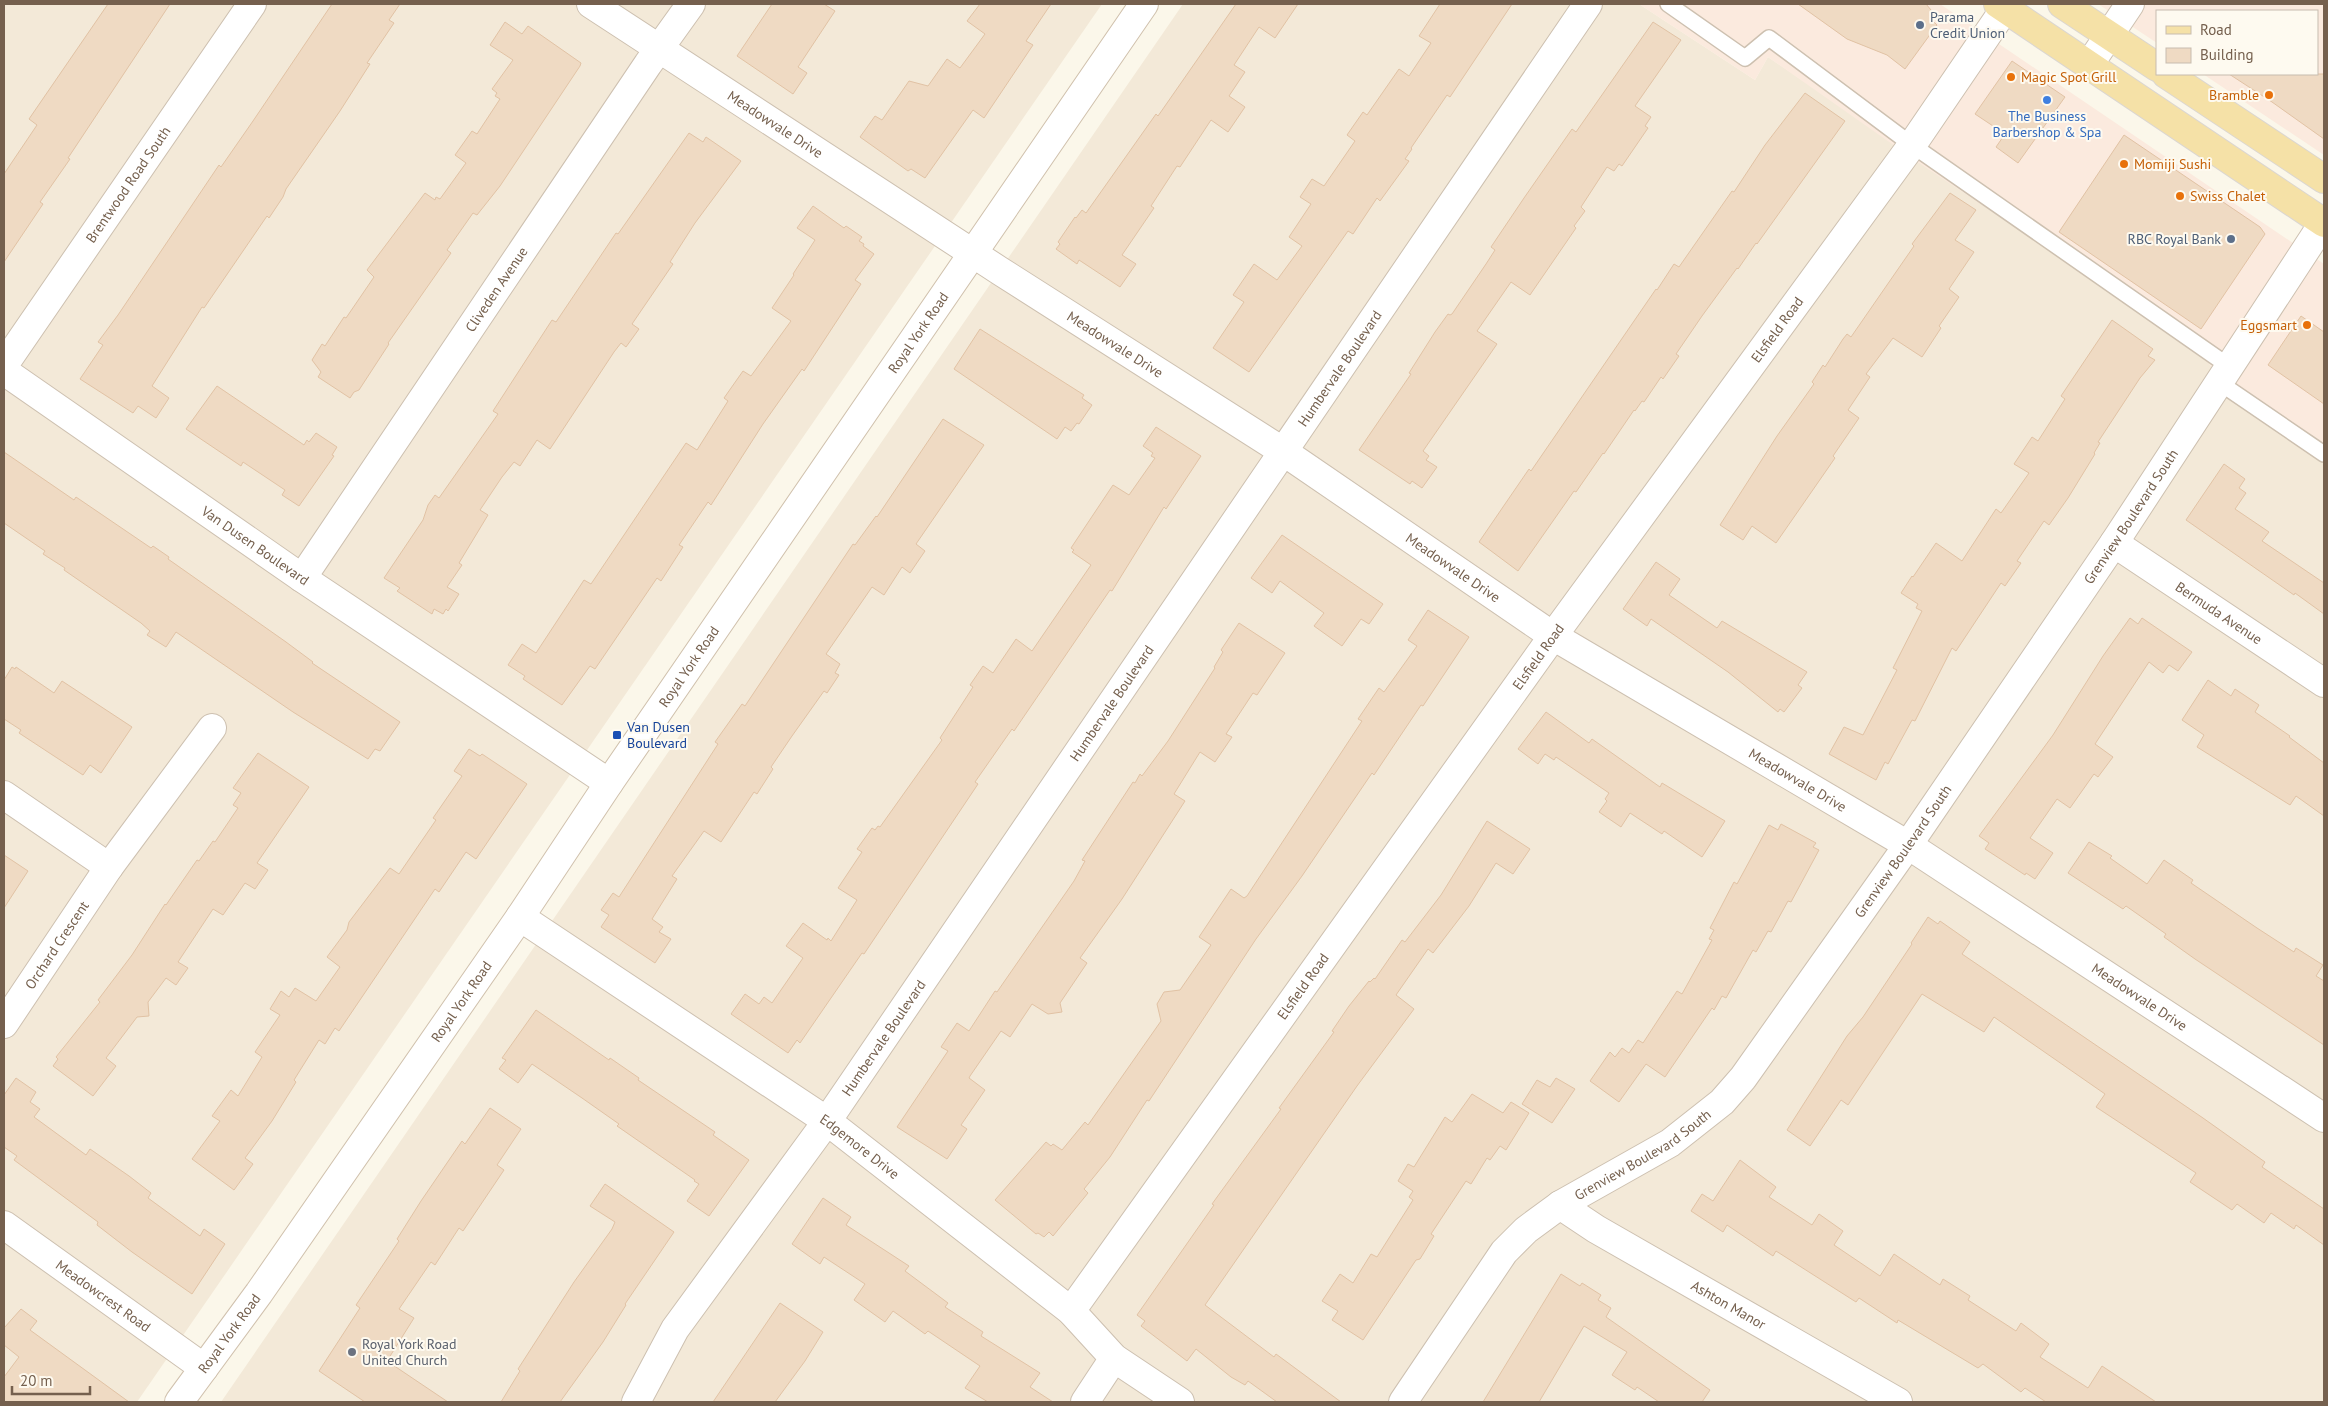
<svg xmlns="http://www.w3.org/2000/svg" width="2328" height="1406" font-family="'PT Sans',sans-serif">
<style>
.residential{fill:#f3e9d8}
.commercial{fill:#fbeade}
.building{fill:#efdac3;stroke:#e1c2a4}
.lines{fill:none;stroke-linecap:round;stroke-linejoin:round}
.lane-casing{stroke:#cdc0b0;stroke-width:18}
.street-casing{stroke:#cdc0b0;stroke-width:30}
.secondary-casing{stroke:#d0c1ad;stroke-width:30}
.primary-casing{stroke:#dbd6d1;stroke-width:30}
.lane{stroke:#fff;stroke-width:15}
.street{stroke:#fff;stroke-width:28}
.secondary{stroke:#fff;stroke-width:28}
.primary{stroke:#f5e1a7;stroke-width:28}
.service-dot{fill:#5c6f8a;stroke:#fefaf0;stroke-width:2}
.food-dot{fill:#e8710a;stroke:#fefaf0;stroke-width:2}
.shop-dot{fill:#3f7fe0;stroke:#fefaf0;stroke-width:2}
.transit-dot{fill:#1a4fb4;stroke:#fefaf0;stroke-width:2}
.worship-dot{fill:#6b7280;stroke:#fefaf0;stroke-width:2}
.labels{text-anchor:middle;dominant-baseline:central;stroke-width:4;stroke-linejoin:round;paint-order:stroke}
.service-label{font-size:14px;fill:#4e5e75;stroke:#fefaf0;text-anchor:start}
.food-label{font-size:14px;fill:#c56008;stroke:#fefaf0;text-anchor:start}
.shop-label{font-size:14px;fill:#366cbe;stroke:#fefaf0}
.street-label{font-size:14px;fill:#75604e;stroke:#fefaf0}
.transit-label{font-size:14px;fill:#164399;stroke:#fefaf0;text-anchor:start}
.worship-label{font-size:14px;fill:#5b616d;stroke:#fefaf0;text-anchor:start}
</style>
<rect width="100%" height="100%" fill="#fbf7ea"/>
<g class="residential">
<polygon points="4,4 1102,4 137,1402 4,1402"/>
<polygon points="1183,4 1639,4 1755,80 1768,57 2202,351 2228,396 2324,462 2324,1402 221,1402"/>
</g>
<g class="commercial">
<polygon points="1639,4 1940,4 2324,264 2324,462 2228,396 2202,351 1922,165 1768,57 1755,80"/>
<polygon points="2098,4 2324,4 2324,155 2203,74 2317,74 2317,11 2157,11 2157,43"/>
</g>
<g class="building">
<polygon points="108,4 170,4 68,158 70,159 40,202 43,204 4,262 4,174 37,125 29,119"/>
<polygon points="332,4 400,4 389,20 394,23 367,63 370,64 340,111 286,189 283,197 269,218 267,216 204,308 202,307 152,386 169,398 156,418 138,406 133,413 80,379 103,345 98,342 118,315 219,165 221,167 253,121"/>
<polygon points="772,4 824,4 835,11 798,67 807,73 793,94 737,56"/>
<polygon points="980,4 1051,4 1026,41 1033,45 984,118 973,110 925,178 911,169 908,171 860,137 875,116 882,120 909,81 928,86 947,59 960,68 985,34 967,21"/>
<polygon points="1236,4 1298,4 1275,38 1259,27 1234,65 1245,72 1229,96 1245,107 1228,132 1211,120 1180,167 1177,166 1151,206 1154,208 1122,255 1136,264 1120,287 1079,260 1077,264 1056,249 1060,244 1058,242 1075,217 1076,218 1082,210 1086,213 1156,114 1158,116"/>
<polygon points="1440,4 1512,4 1450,97 1447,95 1411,148 1412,149 1405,159 1409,161 1380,201 1377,198 1353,234 1348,231 1249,372 1213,348 1244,302 1233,295 1254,264 1277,280 1302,246 1289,237 1311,204 1300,197 1312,179 1324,186 1355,141 1347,135 1363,112 1367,115 1399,69 1409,76 1431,43 1419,36"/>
<polygon points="1798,4 1926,4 1931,10 1933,21 1937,25 1905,69 1887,55 1847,39"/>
<polygon points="505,22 522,34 528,26 581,63 580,66 500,186 477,215 473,213 447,250 451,253 388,343 389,344 359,390 354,392 350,398 318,377 321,372 312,360 322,344 325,346 344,317 346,318 374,277 367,270 425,193 435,200 436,197 440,199 466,163 455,155 472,131 477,134 500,99 495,96 497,93 492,89 513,60 490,45"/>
<polygon points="1653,22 1681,40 1635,106 1651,117 1645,126 1648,128 1622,166 1619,164 1614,171 1607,167 1581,207 1585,211 1574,226 1576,228 1532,292 1530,295 1511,282 1477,331 1497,344 1423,451 1429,456 1426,460 1437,467 1422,488 1412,481 1410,484 1359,450 1411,374 1409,373 1435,332 1448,314 1450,315 1452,314 1486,264 1495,250 1491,247 1524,198 1572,129 1576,132"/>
<polygon points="2012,61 2065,97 2018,163 1996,147 2005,134 1975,114"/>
<polygon points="2229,74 2324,74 2324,139 2272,102"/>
<polygon points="1805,93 1845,121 1757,244 1756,243 1738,269 1737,268 1702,316 1676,354 1679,356 1663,379 1661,377 1644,402 1642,401 1635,411 1634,410 1604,454 1603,453 1576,492 1574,491 1518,571 1479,542 1529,469 1531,471 1656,289 1657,290 1674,264 1679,267 1732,191 1734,192 1765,145"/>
<polygon points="689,133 703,142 706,137 741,161 695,223 670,262 673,264 632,324 639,329 626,347 621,343 614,352 550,449 537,440 520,466 514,462 502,477 480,510 488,515 459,563 462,565 447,587 459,594 448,611 446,609 443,614 434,609 432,614 397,591 400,588 384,578 423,520 428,505 435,495 439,498 498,414 493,411 552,320 556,322 616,233 618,234"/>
<polygon points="2124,135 2260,227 2265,234 2201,329 2059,232"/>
<polygon points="1950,193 1976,210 1955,240 1974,252 1949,289 1959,297 1939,326 1941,328 1922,357 1893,338 1866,374 1870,377 1848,410 1859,418 1833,456 1835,458 1776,543 1752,526 1743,540 1720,525 1777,436 1814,384 1812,382 1823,365 1825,367 1843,339 1847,334 1851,337 1914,246 1912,244"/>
<polygon points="813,206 844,228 846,226 862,237 859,241 864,244 863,246 874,254 855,280 861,284 804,371 802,369 763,424 711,505 708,502 679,545 683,547 661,581 657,578 595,669 590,666 562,705 523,679 525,676 508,665 522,644 536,653 584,580 591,584 686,443 697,450 728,401 724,398 743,371 751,376 791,321 772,308 794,275 793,274 815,240 797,228"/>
<polygon points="2301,316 2324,332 2324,404 2268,365"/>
<polygon points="2112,320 2153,349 2148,356 2155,360 2140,378 2098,442 2100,443 2094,453 2095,454 2068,498 2049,525 2044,521 2017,561 2021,563 2005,586 2001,583 1956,651 1952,648 1915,721 1912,720 1888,764 1885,762 1876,780 1829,754 1844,727 1863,735 1897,670 1893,668 1922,611 1916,608 1918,604 1901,593 1912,576 1913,577 1936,543 1962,561 1996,509 2001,513 2029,473 2014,464 2032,437 2038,441 2065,399 2061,396"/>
<polygon points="980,329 1084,395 1082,398 1092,405 1079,424 1077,423 1071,431 1065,427 1057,439 954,369"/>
<polygon points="217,386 304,445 307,440 309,442 316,433 337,447 332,455 334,456 299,506 282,495 285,490 243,462 241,466 186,429"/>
<polygon points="943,419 984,445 916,544 925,551 910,573 902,567 884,595 872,587 826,654 840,664 835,673 839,675 827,693 824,691 792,736 771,767 773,769 757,794 754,792 721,842 704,831 672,876 677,879 652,919 663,927 659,932 671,939 655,963 601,927 609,915 601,910 613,893 619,897 718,744 715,742 742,704 745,706 853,544 855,545 876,516 877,517"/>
<polygon points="1156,427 1201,456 1166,509 1164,507 1112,591 1110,590 1014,731 1012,729 975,782 978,784 864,954 862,953 800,1043 797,1040 788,1053 731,1014 745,994 759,1004 764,997 772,1003 803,958 786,946 803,923 827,940 828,938 831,941 857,900 838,888 862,852 857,849 872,828 875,830 878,826 880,827 942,740 940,738 973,687 970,685 983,666 993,673 1016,639 1032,651 1091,565 1072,552 1074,550 1071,548 1113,485 1129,495 1155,458 1151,456 1153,453 1143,446"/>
<polygon points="4,452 74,500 76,497 151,548 153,546 169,557 168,559 286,642 313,662 312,663 400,722 380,751 375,749 368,759 293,712 176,632 166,647 147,635 150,631 141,623 64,570 65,568 43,554 45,551 4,523"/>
<polygon points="2224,464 2245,479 2239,488 2246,493 2235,509 2269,532 2262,541 2324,583 2324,614 2295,593 2294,595 2186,520"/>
<polygon points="1282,535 1383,604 1369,624 1361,619 1342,646 1314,626 1324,613 1280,581 1272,593 1251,578"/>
<polygon points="1656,562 1680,579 1669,595 1717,628 1722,621 1807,672 1798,685 1802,688 1784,712 1780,709 1778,712 1728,672 1651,619 1647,626 1623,609"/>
<polygon points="1428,610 1469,637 1423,706 1421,705 1374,775 1372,773 1302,876 1256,939 1149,1101 1147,1100 1110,1157 1084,1189 1088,1193 1053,1236 1049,1232 1044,1237 1038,1233 1036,1234 995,1200 1046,1142 1051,1146 1053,1144 1062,1150 1085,1122 1088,1125 1161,1021 1157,1004 1164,992 1180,990 1211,945 1199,937 1231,889 1244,898 1247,896 1362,721 1358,719 1379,688 1384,692 1417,646 1408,640"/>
<polygon points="2130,618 2138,624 2142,618 2192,652 2178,671 2169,665 2163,673 2149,662 2095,744 2113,757 2098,777 2094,774 2070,808 2057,799 2030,838 2053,853 2035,879 2026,873 2025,875 1985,849 1989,843 1979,836 2053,735 2103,656"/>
<polygon points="1239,623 1285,653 1257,695 1253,693 1226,734 1232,737 1215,762 1200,752 1174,794 1185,801 1122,899 1080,958 1087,963 1060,1003 1062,1012 1048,1014 1032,1004 1010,1037 1001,1031 970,1076 969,1078 985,1090 961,1125 967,1129 947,1159 897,1127 948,1051 941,1047 957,1023 969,1031 995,991 997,992 1074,881 1085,861 1082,860 1133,782 1135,783 1140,774 1142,776 1168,741 1215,668 1214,667 1223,652 1221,650"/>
<polygon points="12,667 15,669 16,667 54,693 62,681 132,727 101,773 90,765 83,775 19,733 21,730 4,719 4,680"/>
<polygon points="2208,680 2231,696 2235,689 2259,705 2255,712 2290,736 2289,737 2324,763 2324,816 2296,796 2290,805 2197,747 2204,735 2182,720"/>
<polygon points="1546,712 1589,743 1592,739 1660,787 1662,783 1725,821 1702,857 1664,831 1662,834 1630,813 1621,827 1599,812 1607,801 1605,799 1609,793 1556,757 1554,760 1545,754 1538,764 1518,749"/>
<polygon points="469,749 480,756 482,754 527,784 476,859 466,852 439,892 435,889 339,1031 335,1028 325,1044 319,1040 294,1080 296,1082 272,1121 245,1158 253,1164 234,1190 192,1159 220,1121 212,1116 231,1090 238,1096 262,1057 255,1052 280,1015 270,1009 281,991 289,997 295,988 316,1001 340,967 327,957 347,930 349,922 390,868 399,874 436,820 433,818 462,776 454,771"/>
<polygon points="258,753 309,787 257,863 268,870 255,889 245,883 223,915 213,909 178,962 188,968 176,985 166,978 148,1002 149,1016 137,1017 106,1058 116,1066 93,1096 53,1066 58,1059 56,1057 100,1002 98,1000 132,955 165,904 166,905 197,860 199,861 213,841 215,842 238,808 233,805 241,793 233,788"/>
<polygon points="1487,821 1530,849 1513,874 1496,863 1469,906 1433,953 1428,949 1396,995 1414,1009 1357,1086 1205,1305 1274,1357 1276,1354 1341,1402 1277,1402 1248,1381 1245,1385 1231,1377 1196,1349 1187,1361 1141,1326 1145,1321 1137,1315 1214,1205 1212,1204 1281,1109 1279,1108 1334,1032 1332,1031 1349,1006 1369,981 1370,982 1374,978 1375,979 1402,940 1405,942 1441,895"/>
<polygon points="1781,824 1816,843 1813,847 1819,850 1791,902 1788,901 1771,932 1768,931 1756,952 1753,950 1726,998 1722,996 1714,1010 1712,1008 1665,1077 1646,1064 1619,1102 1590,1081 1610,1052 1615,1057 1622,1048 1629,1053 1638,1040 1643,1043 1677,991 1682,994 1712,940 1709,939 1714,930 1710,928 1734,882 1737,884 1769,825 1778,830"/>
<polygon points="2089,842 2112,856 2110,858 2147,884 2164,860 2193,880 2191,883 2257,928 2294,952 2296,948 2323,965 2316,976 2324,981 2324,1045 2195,959 2164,937 2166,934 2126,906 2123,909 2068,873"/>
<polygon points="4,855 28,871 4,908"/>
<polygon points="1928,917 1938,924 1940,921 1970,942 1962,954 2203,1118 2265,1162 2262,1167 2324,1209 2324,1245 2296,1225 2294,1229 2271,1213 2264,1223 2237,1204 2232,1210 2190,1182 2196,1173 2096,1107 2105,1094 1994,1017 1984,1032 1922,994 1848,1105 1841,1100 1810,1146 1787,1130 1847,1036 1863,1017 1912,944 1911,943"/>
<polygon points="536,1010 609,1060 610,1058 639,1078 638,1080 715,1132 713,1135 749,1160 709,1216 687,1201 699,1184 694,1181 695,1180 617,1126 619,1124 582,1098 532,1064 518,1083 499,1069 506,1060 502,1058"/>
<polygon points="16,1078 36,1092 30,1102 40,1109 34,1117 86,1155 90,1149 129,1176 151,1193 148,1198 200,1236 204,1229 225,1244 192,1294 132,1252 97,1225 98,1222 14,1160 17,1156 4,1147 4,1095"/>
<polygon points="1556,1078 1575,1089 1552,1123 1522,1104 1537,1080 1550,1087"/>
<polygon points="1472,1094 1503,1113 1511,1102 1529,1113 1506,1150 1500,1146 1490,1160 1487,1158 1471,1184 1466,1181 1431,1234 1434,1236 1420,1259 1416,1260 1363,1340 1332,1320 1338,1311 1322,1301 1340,1274 1353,1283 1371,1254 1377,1257 1413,1200 1409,1197 1413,1191 1398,1181 1408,1164 1414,1167 1445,1117 1452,1122"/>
<polygon points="490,1108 521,1129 497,1165 504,1170 463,1231 459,1228 435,1265 431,1262 399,1309 414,1318 387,1361 448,1402 365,1402 319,1371 360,1308 356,1305 399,1241 397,1239 421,1201 462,1141 465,1144"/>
<polygon points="1740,1160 1776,1187 1769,1197 1812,1225 1819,1214 1843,1231 1834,1245 1880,1276 1894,1254 1940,1285 1943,1279 1970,1296 1968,1300 2016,1331 2021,1323 2049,1344 2040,1357 2088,1388 2102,1366 2156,1402 2046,1402 2025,1388 2021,1392 1983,1364 1978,1368 1898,1320 1897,1323 1859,1298 1856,1302 1776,1251 1773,1256 1727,1225 1723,1232 1691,1211 1702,1194 1713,1201"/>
<polygon points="605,1184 674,1232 625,1304 626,1305 603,1342 560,1402 501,1402 520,1371 518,1369 574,1282 612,1229 615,1222 590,1206"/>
<polygon points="823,1198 851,1217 846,1225 909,1266 905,1271 948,1303 945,1307 983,1332 981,1336 1040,1373 1030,1387 1053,1402 988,1402 965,1388 980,1366 928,1331 925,1334 893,1311 885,1322 854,1300 865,1284 824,1257 820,1264 792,1244"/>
<polygon points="1561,1274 1580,1286 1582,1283 1601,1295 1598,1300 1611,1308 1606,1317 1710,1390 1702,1402 1659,1402 1637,1387 1635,1390 1612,1375 1627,1352 1584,1326 1539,1402 1483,1402"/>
<polygon points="780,1303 823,1332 805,1361 775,1402 713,1402"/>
<polygon points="21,1309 37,1321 30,1330 129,1402 4,1402 4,1377 19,1357 4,1345 4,1328"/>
</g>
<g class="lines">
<defs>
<g id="lane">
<polyline points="1668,4 1745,58 1769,38 1912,145 2230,367"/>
<polyline points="2220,383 2324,454"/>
</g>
<g id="street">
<path id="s1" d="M591,4L1000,271L1284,452L1553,636L1908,845L2324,1118"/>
<polyline points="2089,65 2130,4"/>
<path id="s2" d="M4,365L252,4"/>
<path id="s3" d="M4,371L302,578L609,783"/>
<path id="s4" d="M2114,543L2324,683"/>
<path id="s5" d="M302,578L648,64L691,4"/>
<polyline points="4,795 109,867"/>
<path id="s6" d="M520,917L827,1121L1071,1311L1114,1358L1180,1402"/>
<path id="s7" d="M4,1024L109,867L212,728"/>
<path id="s8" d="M1560,1205L1596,1229L1898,1402"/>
<path id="s9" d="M4,1225L204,1368"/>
<path id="s10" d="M1071,1311L1553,636L1912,145L2008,4"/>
<path id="s11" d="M636,1402L675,1329L827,1121L1588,4"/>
<polyline points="1085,1402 1114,1358"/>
<path id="s12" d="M1403,1402L1504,1252L1526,1230L1560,1205L1670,1143L1722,1102L1743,1078L1908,845L2114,543L2324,222"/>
</g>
<g id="secondary">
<path id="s13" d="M179,1402L259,1293L520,917L609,783L1144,4"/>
</g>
<g id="primary">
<polyline points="1998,4 2324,223"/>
<polyline points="2062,4 2157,67"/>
<polyline points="2166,74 2324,179"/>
</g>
</defs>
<use href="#lane" class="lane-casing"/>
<use href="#street" class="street-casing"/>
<use href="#secondary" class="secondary-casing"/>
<use href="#primary" class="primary-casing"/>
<use href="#lane" class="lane"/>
<use href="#street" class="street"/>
<use href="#secondary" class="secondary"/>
<use href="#primary" class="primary"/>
</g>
<g class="service-dot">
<circle cx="1920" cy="25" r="5"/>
<circle cx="2231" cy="239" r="5"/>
</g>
<g class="food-dot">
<circle cx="2011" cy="77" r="5"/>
<circle cx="2269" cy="95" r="5"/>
<circle cx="2124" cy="164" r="5"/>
<circle cx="2180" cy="196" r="5"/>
<circle cx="2307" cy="325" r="5"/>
</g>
<circle class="shop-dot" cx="2047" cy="100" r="5"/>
<rect class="transit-dot" x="612" y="730" width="10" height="10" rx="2.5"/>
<circle class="worship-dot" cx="352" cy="1352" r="5"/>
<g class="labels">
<g class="service-label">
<text x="1930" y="17">Parama<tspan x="1930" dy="16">Credit Union</tspan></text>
<text x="2221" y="239" text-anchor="end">RBC Royal Bank</text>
</g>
<g class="food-label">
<text x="2021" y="77">Magic Spot Grill</text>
<text x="2259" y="95" text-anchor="end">Bramble</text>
<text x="2134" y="164">Momiji Sushi</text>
<text x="2190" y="196">Swiss Chalet</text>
<text x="2297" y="325" text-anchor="end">Eggsmart</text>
</g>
<g class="shop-label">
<text x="2047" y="116">The Business<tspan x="2047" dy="16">Barbershop &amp; Spa</tspan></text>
</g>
<g class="street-label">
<text stroke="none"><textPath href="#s1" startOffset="220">Meadowvale Drive</textPath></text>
<text stroke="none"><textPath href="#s2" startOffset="219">Brentwood Road South</textPath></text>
<text stroke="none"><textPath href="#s5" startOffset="348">Cliveden Avenue</textPath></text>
<text stroke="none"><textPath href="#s10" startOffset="1209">Elsfield Road</textPath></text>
<text stroke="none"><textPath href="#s13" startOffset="1300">Royal York Road</textPath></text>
<text stroke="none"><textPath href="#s1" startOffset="625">Meadowvale Drive</textPath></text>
<text stroke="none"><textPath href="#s11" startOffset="1251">Humbervale Boulevard</textPath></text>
<text stroke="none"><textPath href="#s12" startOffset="1161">Grenview Boulevard South</textPath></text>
<text stroke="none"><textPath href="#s3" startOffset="306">Van Dusen Boulevard</textPath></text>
<text stroke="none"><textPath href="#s1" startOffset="1030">Meadowvale Drive</textPath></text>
<text stroke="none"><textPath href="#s4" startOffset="126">Bermuda Avenue</textPath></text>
<text stroke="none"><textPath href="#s10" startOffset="804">Elsfield Road</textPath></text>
<text stroke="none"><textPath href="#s13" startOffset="895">Royal York Road</textPath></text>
<text stroke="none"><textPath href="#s11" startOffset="846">Humbervale Boulevard</textPath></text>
<text stroke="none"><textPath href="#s1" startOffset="1435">Meadowvale Drive</textPath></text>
<text stroke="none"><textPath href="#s12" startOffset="756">Grenview Boulevard South</textPath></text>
<text stroke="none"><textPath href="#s7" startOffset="95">Orchard Crescent</textPath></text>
<text stroke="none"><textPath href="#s10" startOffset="399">Elsfield Road</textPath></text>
<text stroke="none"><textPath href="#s1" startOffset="1840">Meadowvale Drive</textPath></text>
<text stroke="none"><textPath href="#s13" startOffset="490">Royal York Road</textPath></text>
<text stroke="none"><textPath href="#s11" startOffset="441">Humbervale Boulevard</textPath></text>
<text stroke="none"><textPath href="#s6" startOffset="410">Edgemore Drive</textPath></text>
<text stroke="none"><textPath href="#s12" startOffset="351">Grenview Boulevard South</textPath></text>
<text stroke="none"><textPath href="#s9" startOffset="122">Meadowcrest Road</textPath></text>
<text stroke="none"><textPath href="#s8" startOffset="196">Ashton Manor</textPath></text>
<text stroke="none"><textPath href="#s13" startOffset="85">Royal York Road</textPath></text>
</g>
<g class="transit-label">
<text x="627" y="727">Van Dusen<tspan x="627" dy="16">Boulevard</tspan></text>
</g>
<g class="worship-label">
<text x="362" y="1344">Royal York Road<tspan x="362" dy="16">United Church</tspan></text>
</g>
</g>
<rect width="2328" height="1406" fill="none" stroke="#75604e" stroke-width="10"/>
<rect x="2156" y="10" width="162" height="65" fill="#fefaf0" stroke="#c7bcaf"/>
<rect x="2166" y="26" width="25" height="8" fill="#f5e1a7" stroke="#c7bcaf"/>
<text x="2200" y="35" font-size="15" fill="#75604e">Road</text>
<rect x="2166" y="48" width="25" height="15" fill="#efdac3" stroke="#c7bcaf"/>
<text x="2200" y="60" font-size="15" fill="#75604e">Building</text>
<path d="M12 1386v8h78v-8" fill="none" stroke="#75604e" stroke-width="2.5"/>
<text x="20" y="1386" font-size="15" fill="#75604e" stroke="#fefaf0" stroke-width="4" paint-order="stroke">20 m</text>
</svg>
